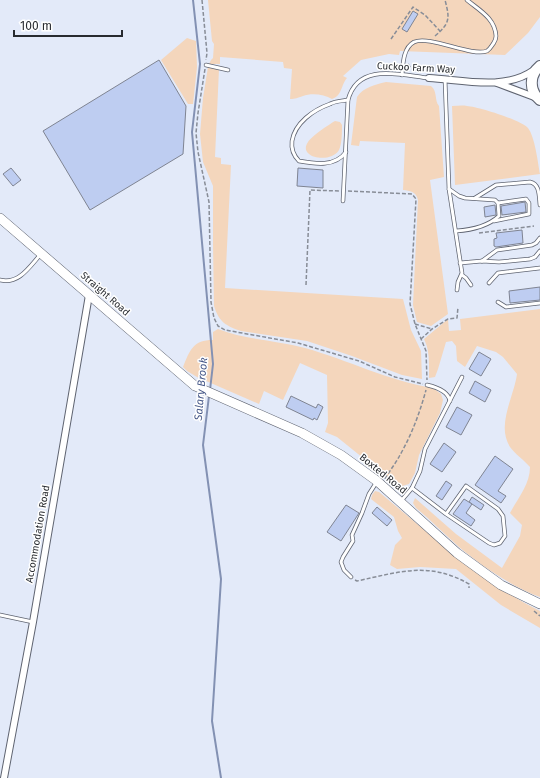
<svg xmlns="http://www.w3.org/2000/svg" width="540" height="778" font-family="'Fira Sans',sans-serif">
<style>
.green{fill:#f4d6bc}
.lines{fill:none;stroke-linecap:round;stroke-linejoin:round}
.stream{stroke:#8391b3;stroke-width:2}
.building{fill:#becdf1;stroke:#7f8492}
.lane-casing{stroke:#5f6471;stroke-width:4.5}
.street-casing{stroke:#5f6471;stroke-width:8}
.secondary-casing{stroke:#5f6471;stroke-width:10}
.primary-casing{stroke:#5f6471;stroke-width:12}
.path{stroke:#888d97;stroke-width:1.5;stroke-dasharray:4 2;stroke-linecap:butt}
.lane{stroke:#fff;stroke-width:3}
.street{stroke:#fff;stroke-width:6}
.secondary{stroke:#fff;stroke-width:9}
.primary{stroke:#fff;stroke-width:10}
.labels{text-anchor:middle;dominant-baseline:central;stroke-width:3;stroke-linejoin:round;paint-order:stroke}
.street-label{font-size:10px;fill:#282b30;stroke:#fff}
.water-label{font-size:11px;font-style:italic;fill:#435586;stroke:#fff}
</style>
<rect width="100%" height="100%" fill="#e3eaf9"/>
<g class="green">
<path d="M208,0H540V17L528,33L505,55L400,51L399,55L389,54L361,60L343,76L347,78C341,85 342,96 332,99C324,94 311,93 303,96C297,98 296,99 290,99L292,69L284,68L283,62L220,57V64H209L211,60L213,58L214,44L212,41Z"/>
<polygon points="187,38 196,41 197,67 193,104 188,104 161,60"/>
<path d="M208,67L219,69L215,157L221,158V164L231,165L225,288L403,299L411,330L421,351L422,379L402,375L352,356L307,341L241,331C226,326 219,322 214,306L213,244V186L203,162L200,134L203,98Z"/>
<path d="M386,82L431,86C438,92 434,100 439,106L444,177L430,180L448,314L431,326L417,322L413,305L418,200C416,191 410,191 403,190L405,143L360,141L359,146L351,145L357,97C364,87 374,85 386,82Z"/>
<path d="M452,106C457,106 462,105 467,106C479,107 521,120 528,128C535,137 538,163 540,174L455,185Z"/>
<path d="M335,121L340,122L342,125C342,132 342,144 339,150C331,164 297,158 308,142C312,136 328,125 335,121Z"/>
<path d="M540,309V597C512,587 482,566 459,547C444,534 431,520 416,508L413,503L415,498L456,534L502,568L520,536L522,525L510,513C518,498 530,484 530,467C525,461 514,453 510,447C496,425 514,397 517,374L503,357L496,352L477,346L465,367L457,361L456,346L452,341L446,342L438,369L435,377L429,378C429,364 430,351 424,339L448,319L449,331L461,330L460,319Z"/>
<path d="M218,329C246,340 276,340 305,348C348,360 389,381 433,388L441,394L443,400L440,413L419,455L415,473L409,484L399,487L337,437L325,432L328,423L327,375L300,363L283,400L264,391L259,404L197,377L187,371L183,367C190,350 193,340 213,340V332Z"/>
<path d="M375,491L379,492C430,534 480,581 540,611V628L501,605L456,569L420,567L397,569L390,565L395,545L402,538L398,531L394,517L371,499L372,495Z"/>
</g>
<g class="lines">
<g class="stream">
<polyline points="193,0 200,64 192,132 213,364 210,390"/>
<polyline points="209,396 203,445 221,579 212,721 221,778"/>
</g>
</g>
<g class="building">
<polygon points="413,11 418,14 407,32 402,29"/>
<polygon points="159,60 186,106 183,154 90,210 43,131"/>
<polygon points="11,168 21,180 13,186 3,174"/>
<polygon points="298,168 323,170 323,188 297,186"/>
<polygon points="525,202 526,212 502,215 501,206"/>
<polygon points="495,205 496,215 485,217 484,207"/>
<polygon points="522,230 523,243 496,247 494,246 494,239 497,238 496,233"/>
<polygon points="540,287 540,300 510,303 509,291"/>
<polygon points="479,352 491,359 481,376 469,369"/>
<polygon points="475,381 491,390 485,402 469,393"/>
<polygon points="291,396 316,408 318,404 323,407 317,420 314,418 313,420 286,407"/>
<polygon points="457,407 472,415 461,435 446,427"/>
<polygon points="444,443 456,452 442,472 430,464"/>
<polygon points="495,456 513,469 498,491 506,496 501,503 475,485"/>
<polygon points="446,481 452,485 442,500 436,496"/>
<polygon points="472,497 484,505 481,510 469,502"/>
<polygon points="464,499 472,504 466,513 475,520 471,526 453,514"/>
<polygon points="346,505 359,513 341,541 327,532"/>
<polygon points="377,507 392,520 387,526 372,513"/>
</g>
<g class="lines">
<defs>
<g id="lane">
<polyline points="206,65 228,70"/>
<path d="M402,75C403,64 403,48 414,42C430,35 471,57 487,51C490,49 491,47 493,44C495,41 496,40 496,36C495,18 479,10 467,0"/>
<polyline points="445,79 449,189 462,273 458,282 457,290"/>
<path d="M346,152C335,167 316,164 299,161C294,156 291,149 292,141C295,123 313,110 330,104C335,101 342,101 348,100"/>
<path d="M449,189L459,196L465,198L495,200L498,203L499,216C487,227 471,230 456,231"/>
<path d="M475,198L496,185L530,182C540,184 539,196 540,205"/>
<path d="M343,201L348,100C358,62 400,75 429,78"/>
<polyline points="494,221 529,214 529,203 526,199 498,203"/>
<polyline points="482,261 497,250 532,245 536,243 540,238"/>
<polyline points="460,263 482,261 499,262 530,259 535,257 540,251"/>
<polyline points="462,275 466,278 471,285"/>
<path d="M0,280C19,285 30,266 41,254"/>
<polyline points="489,283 498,273 540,268"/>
<polyline points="498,302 506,307 540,303"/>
<path d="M427,385C436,387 448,391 450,401"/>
<polyline points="412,488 446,514 489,543 494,545 500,543 505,536 503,516 498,509 466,486 446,514"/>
<polyline points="401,501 412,488 420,471 425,449 462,377"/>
<polyline points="351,577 344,570 341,562 343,557 353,541 352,535 362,513 369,494 376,483"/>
<polyline points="0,615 33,622"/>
</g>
<g id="street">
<path d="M429,78C463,80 505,91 534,70"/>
<polyline points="497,83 537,98"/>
<polyline points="4,778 33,622 89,295"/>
</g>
<polyline id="secondary" points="0,218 195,386 302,433 341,455 377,481 457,553 501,585 540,604"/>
<path id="primary" d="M540,66C529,75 529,91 540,100"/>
</defs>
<use href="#lane" class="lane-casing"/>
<use href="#street" class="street-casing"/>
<use href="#secondary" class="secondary-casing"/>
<use href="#primary" class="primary-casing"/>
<g class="path">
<polyline points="202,0 207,53 206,60"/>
<path d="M435,36C450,23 450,19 445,0"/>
<polyline points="391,39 413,7 425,15 440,31"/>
<polyline points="408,64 411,68 416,71"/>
<polyline points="205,69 198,113 196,133 198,152 209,202 211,302 214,318 218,326 225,330 298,343 359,361 395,377 423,384"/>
<polyline points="348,191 412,194 416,199 410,304 415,324 426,351 427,380"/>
<polyline points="479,233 534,226"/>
<polyline points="306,285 310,190 339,191"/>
<polyline points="415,324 432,329"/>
<polyline points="421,339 432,329 448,319 457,318 458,307"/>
<path d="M385,479C390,470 396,463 400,455C412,434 420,412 426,390"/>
<path d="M355,580L357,581C399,572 429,561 469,584V588"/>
<polyline points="534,611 540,616"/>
</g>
<use href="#lane" class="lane"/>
<use href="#street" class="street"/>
<use href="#secondary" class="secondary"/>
<use href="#primary" class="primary"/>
</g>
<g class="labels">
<g class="street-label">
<text transform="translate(416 68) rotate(3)">Cuckoo Farm Way</text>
<text transform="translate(105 294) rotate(41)">Straight Road</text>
<text transform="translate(383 474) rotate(39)">Boxted Road</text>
<text transform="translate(38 534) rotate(-80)">Accommodation Road</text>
</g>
<g class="water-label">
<text transform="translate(201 389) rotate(-85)">Salary Brook</text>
</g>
</g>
<path d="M14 30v6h108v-6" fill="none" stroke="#282b30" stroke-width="2"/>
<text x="20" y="30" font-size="12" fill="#282b30" stroke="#ffffff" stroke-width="3" paint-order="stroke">100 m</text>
</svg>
